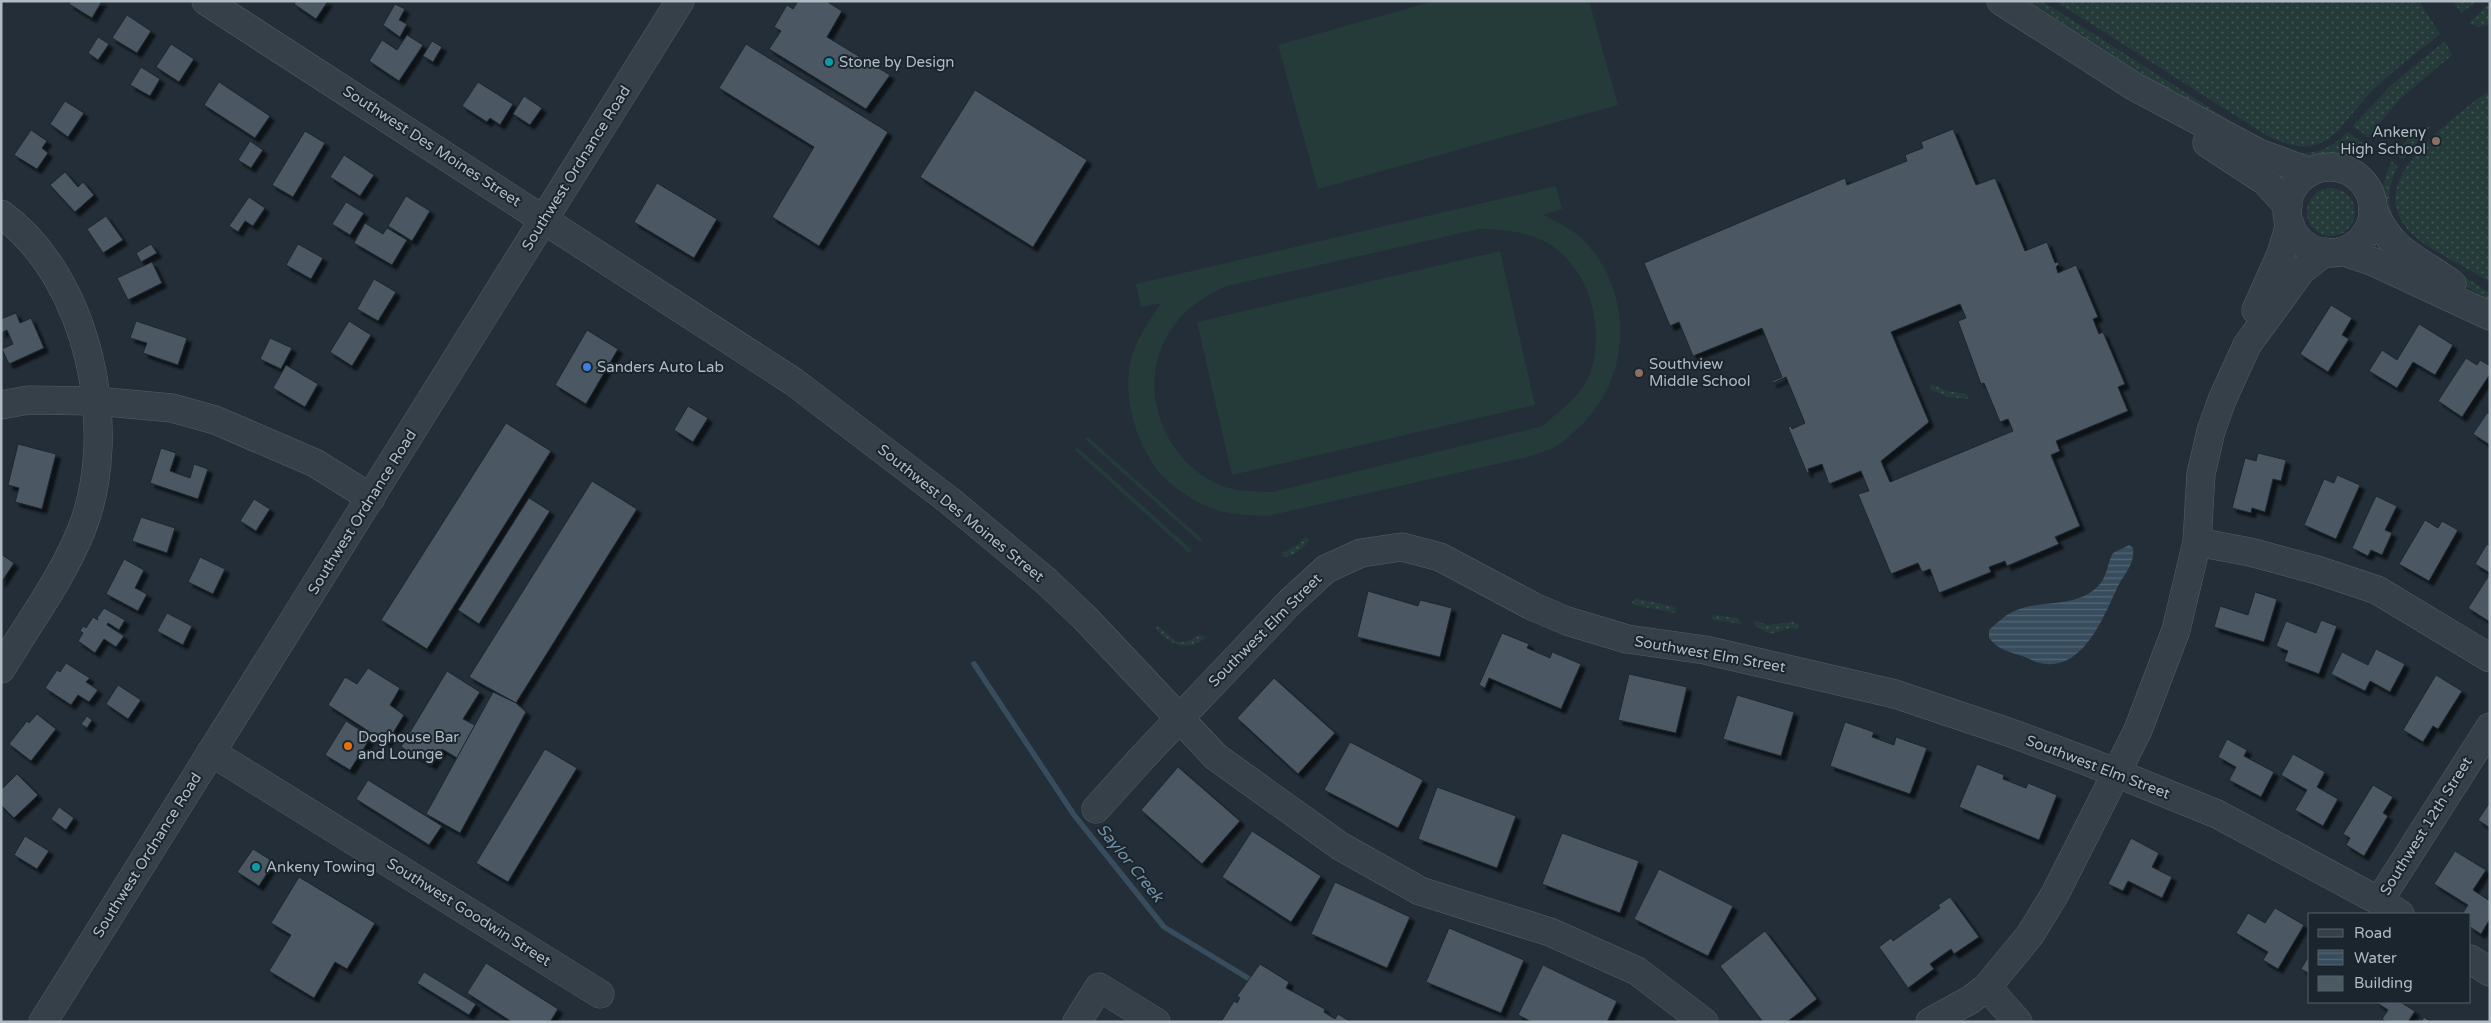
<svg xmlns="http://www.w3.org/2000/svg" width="2491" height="1023" font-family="'Varela Round',sans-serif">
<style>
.grass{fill:url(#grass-dots)}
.pitch{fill:#253b39;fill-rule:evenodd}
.water{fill:url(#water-rules)}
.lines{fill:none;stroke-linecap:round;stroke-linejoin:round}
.stream{stroke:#374d5d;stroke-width:5.5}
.building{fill:#4b5963;stroke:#1d272f;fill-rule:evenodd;filter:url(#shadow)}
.minor-casing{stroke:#545e66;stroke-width:29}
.minor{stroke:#364048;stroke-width:28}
.culture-dot{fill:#0f9aa8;stroke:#1b252d;stroke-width:2}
.education-dot{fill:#8d6e63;stroke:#1b252d;stroke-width:2}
.shop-dot{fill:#3f7fe0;stroke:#1b252d;stroke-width:2}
.food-dot{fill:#e8710a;stroke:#1b252d;stroke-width:2}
.labels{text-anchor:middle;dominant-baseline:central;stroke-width:4;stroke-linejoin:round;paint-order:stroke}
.poi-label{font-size:15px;fill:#b1bbc4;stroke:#1b252d;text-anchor:start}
.street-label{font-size:15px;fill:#b1bbc4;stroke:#1b252d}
.water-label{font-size:16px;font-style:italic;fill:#7390a6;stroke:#1b252d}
</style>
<defs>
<pattern id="grass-dots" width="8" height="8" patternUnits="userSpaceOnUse" patternTransform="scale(1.25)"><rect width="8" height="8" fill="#253b39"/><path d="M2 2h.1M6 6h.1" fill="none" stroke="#425554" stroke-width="1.8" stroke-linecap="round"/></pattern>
<pattern id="water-rules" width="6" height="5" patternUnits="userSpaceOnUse" patternTransform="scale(1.25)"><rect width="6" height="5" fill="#374d5d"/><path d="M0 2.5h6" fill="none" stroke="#526573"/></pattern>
<filter id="shadow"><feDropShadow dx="4.5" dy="4.5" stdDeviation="1" flood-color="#0009"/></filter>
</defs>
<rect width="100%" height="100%" fill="#232e38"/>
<g class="grass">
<polygon points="2029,1 2042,1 2260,140 2255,146"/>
<path d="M2055,1H2419L2440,34C2418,52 2395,69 2375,88C2336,126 2330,167 2266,135Z"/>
<polygon points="2453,1 2478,1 2461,13"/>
<polygon points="2490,3 2490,24 2479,27 2469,23"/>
<polygon points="2445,41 2452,55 2399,100 2368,137 2353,126 2391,85"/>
<path d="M2490,91V282C2469,268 2424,248 2409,231C2372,190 2420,147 2450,121C2463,111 2475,99 2490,91Z"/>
<polygon points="2432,126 2403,159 2395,154 2413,132"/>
<path d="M2348,132L2363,143L2348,156L2329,160L2303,161L2290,152C2314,156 2331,149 2348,132Z"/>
<path d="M2391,161L2398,166C2387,186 2387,204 2396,225L2383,204V185Z"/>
<circle cx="2331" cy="212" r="24"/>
<polygon points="2415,245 2490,293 2490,302 2463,284"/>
<polygon points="1931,384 1947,391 1966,394 1968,399 1948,397 1929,389"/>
<path d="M1305,537L1309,540C1304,548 1292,558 1282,557L1283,553L1300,543Z"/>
<polygon points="1635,598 1675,607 1676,613 1634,605 1632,602"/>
<polygon points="1715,615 1737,618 1742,624 1713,620 1711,617"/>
<polygon points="1757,621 1768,625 1794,622 1799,625 1796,629 1790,628 1770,634 1756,626 1754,623"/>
<path d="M1156,626C1179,637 1170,651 1200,635L1207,637C1185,653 1175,646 1157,631Z"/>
</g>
<g class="pitch">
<polygon points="1434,1 1589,1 1618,105 1318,189 1278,45"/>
<path d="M1556,186L1562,209L1543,215C1557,222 1571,228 1582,239C1636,292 1632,383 1575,431C1569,436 1564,442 1557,446C1550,450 1540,452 1532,456L1268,516C1247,515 1223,515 1204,505C1188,497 1169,485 1158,471C1135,440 1121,395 1132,356C1138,336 1150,320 1161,303L1141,307L1136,284ZM1479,229C1500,229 1519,231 1539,239C1588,259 1608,329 1589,376C1580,397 1559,411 1543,426L1272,492C1253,491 1232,492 1215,483C1158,454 1134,377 1175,324C1188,306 1207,295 1227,286Z"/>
<polygon points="1500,251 1535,405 1232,475 1197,322"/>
<polygon points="1088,437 1202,539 1200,542 1085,439"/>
<polygon points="1077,447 1192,550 1189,553 1075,450"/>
</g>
<path class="water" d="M2129,545L2133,548C2135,564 2125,573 2118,586C2104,616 2083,673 2040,663C2035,662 2030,659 2025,657C2011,652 1999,651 1989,638V630C1997,623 2007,613 2017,610C2044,599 2078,609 2100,584C2108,574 2107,563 2113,553Z"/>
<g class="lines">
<polyline class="stream" points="974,664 1074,815 1164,927 1256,983"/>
</g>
<g class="building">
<polygon points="71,1 102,1 92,18 69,4"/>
<polygon points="296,1 328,1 316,19 294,4"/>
<polygon points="798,1 826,1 842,11 827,37 890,75 866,109 769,49 781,31 774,27 787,5 793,9"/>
<polygon points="395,4 405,9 399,20 407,24 400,37 383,25"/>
<polygon points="127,15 151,31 137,53 112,38"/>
<polygon points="407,35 423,45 399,81 369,61 382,40 397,50"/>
<polygon points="98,37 109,44 98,60 88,53"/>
<polygon points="432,41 442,47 433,62 423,56"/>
<polygon points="171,44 194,59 179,82 156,67"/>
<polygon points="746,44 888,132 819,246 772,217 814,147 719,88"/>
<polygon points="141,67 160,79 150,96 130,85"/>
<polygon points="219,82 270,116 255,138 204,105"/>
<polygon points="478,82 513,104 500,125 490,118 487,122 462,106"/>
<polygon points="975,90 1087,160 1033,247 920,177"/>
<polygon points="524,96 542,108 530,125 513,114"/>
<polygon points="65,101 84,113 68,137 50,124"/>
<path d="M1953,129L1976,185L1995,178L2025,251L2047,242L2055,263L2058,262L2059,264L2056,267L2058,273L2076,265L2098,317L2093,319L2099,334L2103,332L2125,384L2118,387L2128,411L2056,441L2060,451L2051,455L2080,526L2055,537L2059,544L2007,566L2005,561L1989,567L1991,572L1939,593L1930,569L1922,572L1918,563L1891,574L1858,494L1869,491L1861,471L1829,484L1822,464L1808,469L1809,472L1807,473L1788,427L1791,426L1792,429L1805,423L1786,377L1773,383L1772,381L1782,377L1762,328L1693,356L1679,322L1670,326L1644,263L1845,178L1847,185L1907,161L1905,155L1923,148L1921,142ZM1960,304L1966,318L1958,321L1981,384L1984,383L2000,422L2008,419L2013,431L1890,482L1881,461L1929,422L1891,332Z"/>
<polygon points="31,130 47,141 42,148 48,153 37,169 14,155"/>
<polygon points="305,131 325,143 293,197 272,185"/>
<polygon points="250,141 263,150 251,168 238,160"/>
<polygon points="344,155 374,175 360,196 330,177"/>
<polygon points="65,172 78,187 83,182 94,195 75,212 50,185"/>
<polygon points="657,183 717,219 694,258 634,222"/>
<polygon points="406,196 430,211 412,241 388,226"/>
<polygon points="249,197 265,208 253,226 245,221 238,232 229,226"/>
<polygon points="346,202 364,213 350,235 332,224"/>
<polygon points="106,216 123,240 103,253 87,229"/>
<polygon points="365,223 383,234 387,228 407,240 392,265 354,243"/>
<polygon points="151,244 157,253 141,262 136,253"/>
<polygon points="298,244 323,258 311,279 286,265"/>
<polygon points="152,262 162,283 128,300 117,278"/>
<polygon points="374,279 396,292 378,321 357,309"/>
<polygon points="2331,305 2352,318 2342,335 2349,339 2328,372 2300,354"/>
<polygon points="16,313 20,323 31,318 44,348 9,364 2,349 13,344 7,330 1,333 1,319"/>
<polygon points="136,321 187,338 178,365 143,353 147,343 130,338"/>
<polygon points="349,321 371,335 352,366 330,352"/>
<polygon points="2419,324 2453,345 2435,375 2413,362 2397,388 2369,371 2382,350 2397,360"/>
<polygon points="587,330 618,349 586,404 555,385"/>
<polygon points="270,338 292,348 281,369 260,359"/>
<polygon points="2466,358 2477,365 2480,360 2490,366 2490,374 2462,417 2438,401"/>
<polygon points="286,365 318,384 305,407 273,388"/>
<polygon points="688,406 708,418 693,442 674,430"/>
<polygon points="2487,413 2490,414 2490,445 2473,434"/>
<polygon points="506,423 551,451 427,649 381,620"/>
<polygon points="18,444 56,454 42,509 15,502 19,488 8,485"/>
<polygon points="161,448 176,453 170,471 190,478 194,464 208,469 198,499 150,483"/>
<polygon points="2258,453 2286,460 2281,481 2273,479 2265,512 2252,508 2251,513 2232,508 2245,458 2256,461"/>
<polygon points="2337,475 2360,485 2336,539 2304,525 2324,479 2334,483"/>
<polygon points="592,481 637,509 516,703 469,677"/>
<polygon points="2376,496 2397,506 2385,530 2392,533 2382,555 2371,550 2368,556 2352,548"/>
<polygon points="529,498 550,511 479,624 458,610"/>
<polygon points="254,499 270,509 256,531 240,521"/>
<polygon points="141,517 175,528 167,553 132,541"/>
<polygon points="2425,520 2438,528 2442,521 2458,530 2429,581 2399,564"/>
<polygon points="2487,544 2490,546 2490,573 2475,564"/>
<polygon points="1,554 14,563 1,583"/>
<polygon points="200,557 225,569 213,594 188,582"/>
<polygon points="124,559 144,570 135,588 147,594 138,611 106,594"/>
<polygon points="2490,574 2490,622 2468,608"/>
<polygon points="1368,591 1418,606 1420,600 1452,608 1440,657 1357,637"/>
<polygon points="2255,592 2277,599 2264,642 2214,627 2220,606 2248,615"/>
<polygon points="104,608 125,620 119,630 108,623 107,625 124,636 116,647 104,639 95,653 78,641 83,633 80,631 83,626 86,628 93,617 98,620 97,618"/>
<polygon points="167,613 192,626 183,645 157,631"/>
<polygon points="2321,620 2337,626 2319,674 2284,661 2288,651 2276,646 2286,621 2316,633"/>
<polygon points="1502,633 1529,644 1527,648 1550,658 1552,652 1581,664 1561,709 1489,678 1485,688 1479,685"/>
<polygon points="2376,649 2405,664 2390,692 2370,681 2365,691 2331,674 2342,652 2368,665"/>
<polygon points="66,663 90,678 86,682 98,690 89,702 78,695 71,705 45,688 57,670 60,672"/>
<polygon points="368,668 400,688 390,705 404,715 387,743 328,705 345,677 357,684"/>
<polygon points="447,671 480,692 463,719 475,725 457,758 442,749 432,765 401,747"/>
<polygon points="1629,674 1687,687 1676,733 1618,720"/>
<polygon points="2436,675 2462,691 2438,729 2433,726 2423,742 2403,730"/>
<polygon points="1274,678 1335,733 1298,774 1237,718"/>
<polygon points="118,685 141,700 128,719 106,704"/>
<polygon points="493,692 516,703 526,712 460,833 426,814"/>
<polygon points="1737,695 1794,712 1781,756 1723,739"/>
<polygon points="37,714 56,729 31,761 9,744 27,721 29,723"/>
<polygon points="87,716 92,720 87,728 81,724"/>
<polygon points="346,721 371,737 350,770 325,755"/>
<polygon points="1845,722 1874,732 1872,737 1894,745 1896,737 1927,748 1910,794 1830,766"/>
<polygon points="2227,739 2247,750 2244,756 2274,772 2261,797 2229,780 2236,767 2218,757"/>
<polygon points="1350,742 1423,780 1398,828 1324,790"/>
<polygon points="545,749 577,768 508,882 476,863"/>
<polygon points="2293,754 2325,772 2317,787 2338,799 2323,826 2295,810 2307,790 2281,775"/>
<polygon points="1977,764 2004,775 2003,779 2026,788 2028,783 2057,795 2039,840 1959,807"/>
<polygon points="1178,767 1240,821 1202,864 1141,810"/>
<polygon points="17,774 38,795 14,818 1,805 1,790"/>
<polygon points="368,780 442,826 429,845 356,799"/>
<polygon points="2373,785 2393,797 2383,813 2388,816 2364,856 2346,845 2350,838 2343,834"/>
<polygon points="1437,787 1516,816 1497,868 1418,839"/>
<polygon points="2490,802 2490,828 2478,820"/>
<polygon points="59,807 74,818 66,830 51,819"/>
<polygon points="1252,831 1321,876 1291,922 1222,877"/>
<polygon points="1562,833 1639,861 1620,913 1542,884"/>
<polygon points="25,836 49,851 37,869 14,855"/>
<polygon points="2131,838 2159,853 2152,867 2172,877 2162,898 2128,881 2123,891 2108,884"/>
<polygon points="253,849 274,862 259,886 237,872"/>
<polygon points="2455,851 2486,870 2473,890 2490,901 2490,919 2481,934 2470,927 2470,914 2462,914 2468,905 2434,884"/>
<polygon points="1659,869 1733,906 1708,956 1634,919"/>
<polygon points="299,877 375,923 347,969 335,962 314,998 269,971 291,935 271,923"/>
<polygon points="1335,882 1410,917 1387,968 1311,934"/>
<polygon points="1950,897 1979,937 1954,954 1951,949 1930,964 1934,969 1908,988 1879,947 1891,938 1893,941 1940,908 1938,905"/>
<polygon points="2275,908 2304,925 2278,969 2263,960 2268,952 2236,933 2248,913 2265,923"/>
<polygon points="1449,928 1524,960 1501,1013 1426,982"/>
<polygon points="1765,931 1817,999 1787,1022 1763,1022 1720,966"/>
<polygon points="2310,954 2310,974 2301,969"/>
<polygon points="486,963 558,1009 550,1022 512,1022 467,993"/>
<polygon points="1260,964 1289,982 1286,988 1325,1009 1324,1012 1335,1019 1338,1014 1351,1022 1221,1022 1234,1001 1237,1003 1240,998 1237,996"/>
<polygon points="1543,965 1617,1001 1607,1022 1532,1022 1518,1015"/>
<polygon points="424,972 476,1004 469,1015 417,983"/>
<polygon points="2376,1002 2400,1002 2415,1011 2408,1022 2386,1022 2382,1019 2388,1010"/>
<polygon points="2424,1017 2431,1022 2421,1022"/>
</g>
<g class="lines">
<defs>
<g id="minor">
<polyline points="206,1 794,382 950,501 1046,581 1085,618 1216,757 1340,846 1420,891 1550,932 1637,971 1704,1022"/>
<polyline points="2001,1 2135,87 2259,153 2310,172"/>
<polyline points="2207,143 2265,181 2288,206"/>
<circle cx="2330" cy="210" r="43"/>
<path d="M2373,209C2392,254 2416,257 2452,284"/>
<path d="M1,214C90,278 121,433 81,531C61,580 28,624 1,669"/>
<polyline points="2342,251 2374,262 2490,316"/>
<polyline points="2256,310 2281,254 2290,224"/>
<polyline points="1,405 28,400 96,401 172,408 215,420 315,463 371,498"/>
<polyline points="2197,542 2250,552 2317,570 2377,590 2490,658"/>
<polyline points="211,752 600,994"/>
<polyline points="1096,809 1142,758 1290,602 1326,569 1361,553 1402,547 1440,557 1534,607 1567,621 1627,639 1705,650 1895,694 2011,733 2089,762 2217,814 2379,901 2400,914"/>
<polyline points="2379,901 2490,727"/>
<polyline points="2470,959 2490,972"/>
<polyline points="1987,987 2018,1022"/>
<polyline points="43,1022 680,1"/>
<polyline points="1077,1022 1099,987 1156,1022"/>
<polyline points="1930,1022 1970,1000 1987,987 2030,935 2055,894 2138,730 2176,630 2197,542 2201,474 2211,431 2222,400 2247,345 2301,271 2325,252"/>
</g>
</defs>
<use href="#minor" class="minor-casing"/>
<use href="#minor" class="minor"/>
</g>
<g class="culture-dot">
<circle cx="829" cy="62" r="5"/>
<circle cx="256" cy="867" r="5"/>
</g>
<g class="education-dot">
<circle cx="2436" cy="141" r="5"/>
<circle cx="1639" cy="373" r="5"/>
</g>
<circle class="shop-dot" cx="587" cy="367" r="5"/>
<circle class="food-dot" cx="348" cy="746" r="5"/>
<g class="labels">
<g class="poi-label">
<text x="839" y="62">Stone by Design</text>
<text x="2426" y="132" text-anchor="end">Ankeny<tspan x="2426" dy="17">High School</tspan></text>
<text x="1649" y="364">Southview<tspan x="1649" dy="17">Middle School</tspan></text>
<text x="597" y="367">Sanders Auto Lab</text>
<text x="358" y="737">Doghouse Bar<tspan x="358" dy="17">and Lounge</tspan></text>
<text x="266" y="867">Ankeny Towing</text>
</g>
<g class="street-label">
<text transform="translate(432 146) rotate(33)">Southwest Des Moines Street</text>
<text transform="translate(576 168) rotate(-58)">Southwest Ordnance Road</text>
<text transform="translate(362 512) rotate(-58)">Southwest Ordnance Road</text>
<text transform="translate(961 513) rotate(39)">Southwest Des Moines Street</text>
<text transform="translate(1265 630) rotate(-45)">Southwest Elm Street</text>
<text transform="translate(1710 654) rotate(10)">Southwest Elm Street</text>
<text transform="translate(2098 767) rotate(21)">Southwest Elm Street</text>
<text transform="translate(2426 826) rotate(-58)">Southwest 12th Street</text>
<text transform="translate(147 855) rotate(-58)">Southwest Ordnance Road</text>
<text transform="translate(469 912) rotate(32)">Southwest Goodwin Street</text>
</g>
<g class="water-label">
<text transform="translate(1130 863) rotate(51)">Saylor Creek</text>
</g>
</g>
<rect width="2491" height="1023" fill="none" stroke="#b1bbc4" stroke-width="5"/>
<rect x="2308" y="913" width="162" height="90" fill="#1b252d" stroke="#576169"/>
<rect x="2318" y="929" width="25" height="8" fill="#364048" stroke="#576169"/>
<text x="2354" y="938" font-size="15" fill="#b1bbc4">Road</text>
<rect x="2318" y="950" width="25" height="15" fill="url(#water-rules)" stroke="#576169"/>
<text x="2354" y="963" font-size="15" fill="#b1bbc4">Water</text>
<rect x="2318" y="976" width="25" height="15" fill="#4b5963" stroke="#576169"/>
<text x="2354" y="988" font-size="15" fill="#b1bbc4">Building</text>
</svg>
